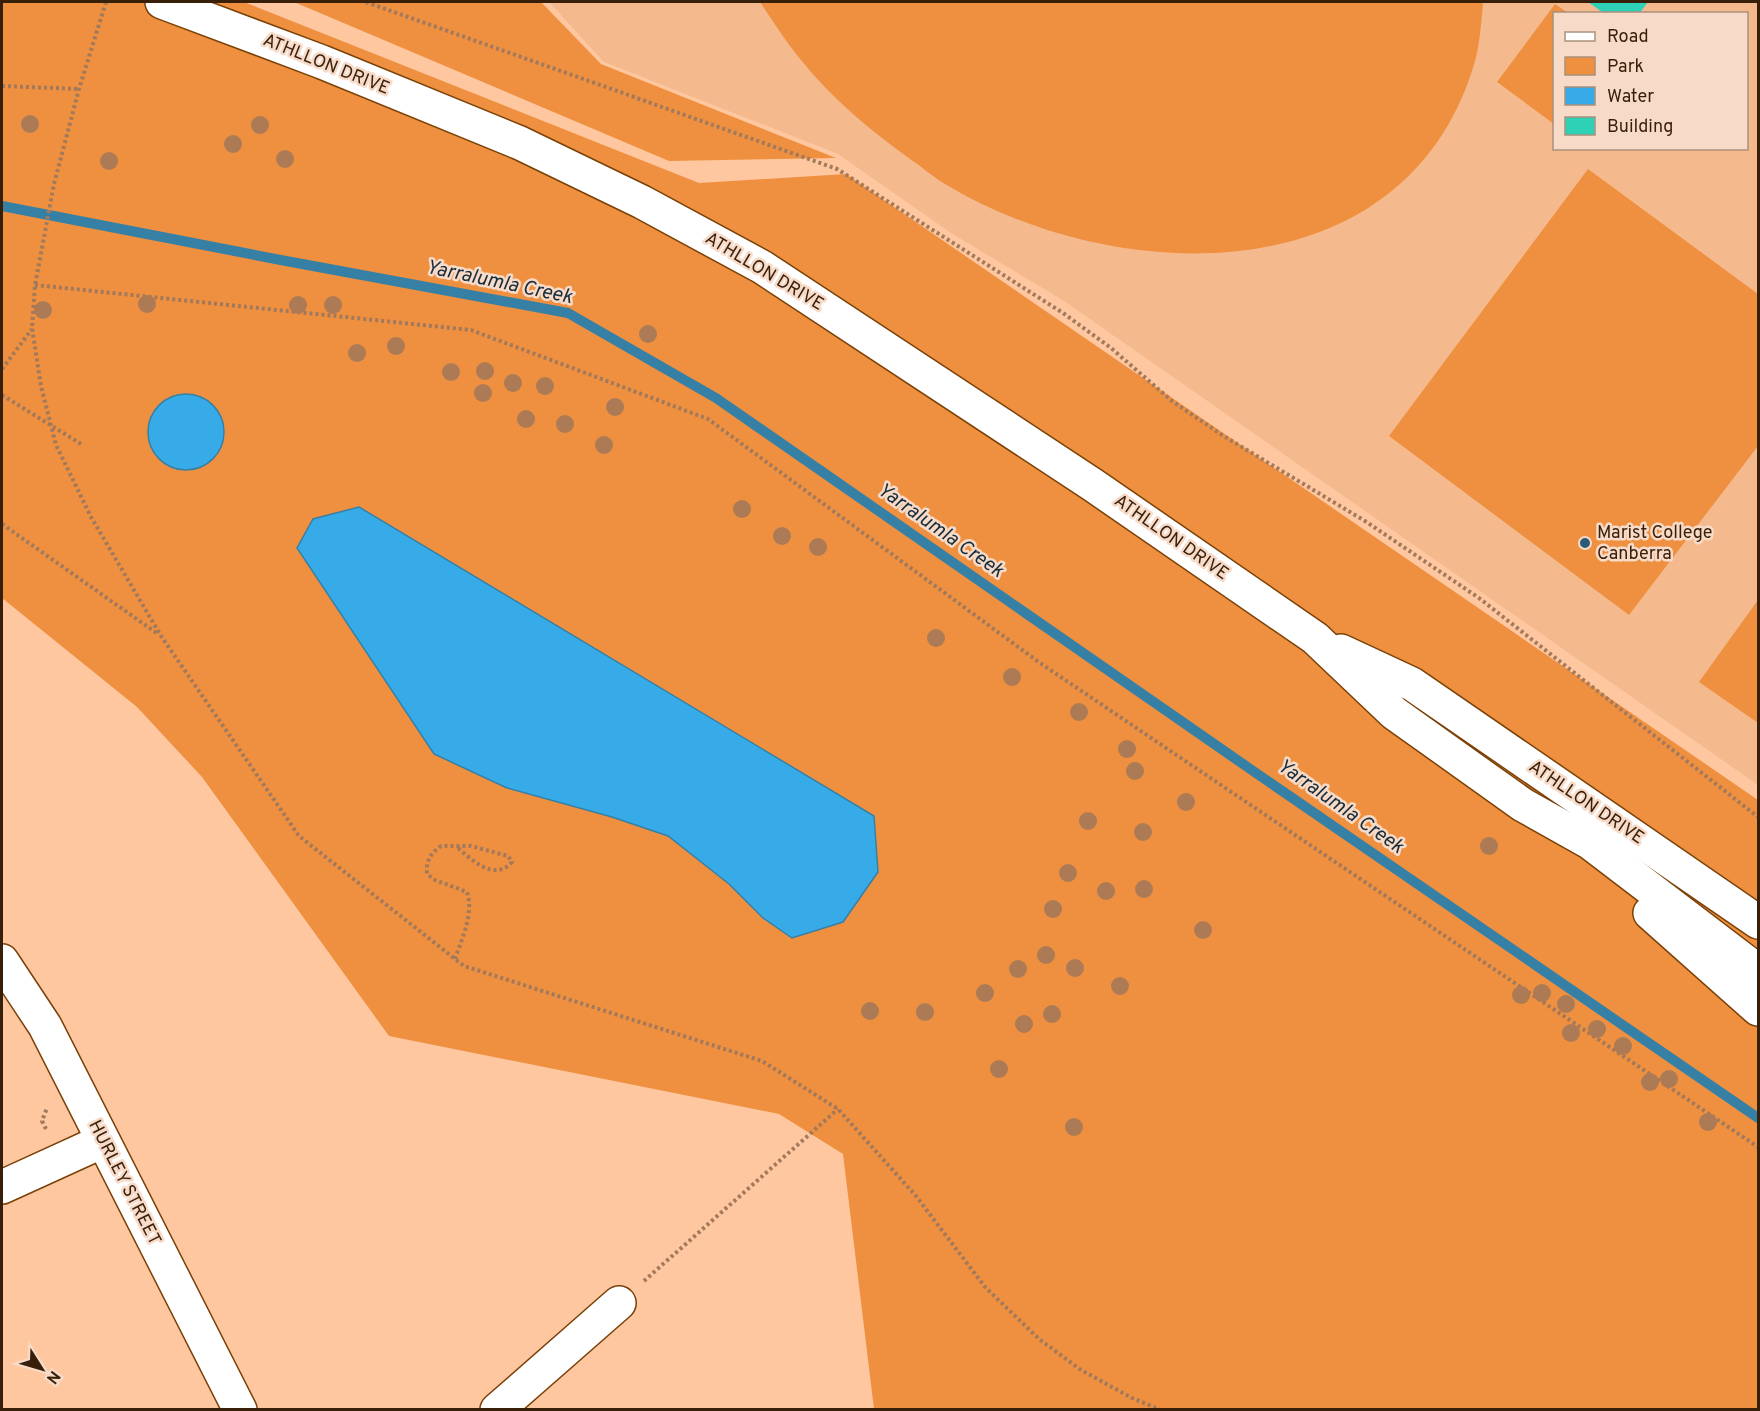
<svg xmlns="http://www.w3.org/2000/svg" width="1760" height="1411" font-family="Overpass,sans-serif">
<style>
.built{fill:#f4ba8e;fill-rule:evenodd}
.green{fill:#ef9040}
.water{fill:#37aae8;stroke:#3780a5;stroke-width:1.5}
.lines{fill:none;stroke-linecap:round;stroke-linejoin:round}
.stream{stroke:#3780a5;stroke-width:10}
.building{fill:#2ed1b5}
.minor-casing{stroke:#7a4107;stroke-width:36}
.primary-casing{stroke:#7a4107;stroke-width:36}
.path{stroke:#a2795b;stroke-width:4;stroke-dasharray:3 3;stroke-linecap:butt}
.minor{stroke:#fff;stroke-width:33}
.primary{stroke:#fff;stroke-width:33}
.tree{fill:#ac7b55}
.poi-dot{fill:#2a5c79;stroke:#f7dbc8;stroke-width:2}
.labels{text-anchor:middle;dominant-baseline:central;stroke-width:5;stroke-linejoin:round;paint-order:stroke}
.street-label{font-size:18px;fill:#381f0a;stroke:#f7dbc8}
.poi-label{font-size:18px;fill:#381f0a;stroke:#f7dbc8;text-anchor:start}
.water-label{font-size:20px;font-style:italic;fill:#162d3c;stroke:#f7dbc8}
</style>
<rect width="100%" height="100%" fill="#fec7a0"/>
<path class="built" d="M549,2H1758V785L1064,301L951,233L838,154L604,62ZM1554,14H1746V148H1554Z"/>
<g class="green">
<polygon points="2,2 244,2 699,183 846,174 1758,800 1758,1409 874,1409 843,1154 779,1114 389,1036 202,777 137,707 2,598"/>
<polygon points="294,2 541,2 601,64 836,158 669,161"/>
<path d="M760,2H1482L1483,4C1481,23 1480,43 1475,61C1408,295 1119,289 945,184C933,177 922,167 910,159C870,130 832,99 801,60C786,42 773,21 760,2Z"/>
<polygon points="1555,4 1568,13 1554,14 1554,124 1497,82"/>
<polygon points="1588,169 1758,294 1758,446 1629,615 1389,436"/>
<polygon points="1758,600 1758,723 1699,682"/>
</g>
<g class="water">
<circle cx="186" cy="432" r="38"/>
<polygon points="359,507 874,816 878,872 843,922 792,938 763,918 729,884 668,836 612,817 507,788 434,754 297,548 313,519"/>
</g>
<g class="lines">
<polyline class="stream" points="2,206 286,261 568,313 716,398 1256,773 1758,1118"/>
</g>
<polygon class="building" points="1588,2 1648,2 1639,14 1605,14"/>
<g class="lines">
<defs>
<g id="minor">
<polyline points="2,961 45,1026 240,1410"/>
<polyline points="2,1187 103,1141"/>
<polyline points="497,1410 619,1303"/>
</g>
<g id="primary">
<polyline points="162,2 322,62 520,143 642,202 762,267 1093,485 1315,638 1394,713 1523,805 1589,842 1758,971"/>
<polyline points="1341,651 1412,684 1758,922"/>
<polyline points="1650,913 1758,1009"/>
</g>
</defs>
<use href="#minor" class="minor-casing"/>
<use href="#primary" class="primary-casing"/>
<g class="path">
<polyline points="106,2 79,89 54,184 35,285 32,328 41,386 56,445 91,517 161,636 299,836 464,966 762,1061 838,1109 916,1196 985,1287 1039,1339 1081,1370 1132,1398 1161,1410"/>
<polyline points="366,2 837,169 1063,313 1111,348 1172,401 1222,435 1365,521 1479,598 1758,817"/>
<polyline points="2,86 79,89"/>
<polyline points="35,285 471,330 708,419 1040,663 1758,1147"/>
<polyline points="2,369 32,329"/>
<polyline points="2,395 81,444"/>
<polyline points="2,524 158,634"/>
<path d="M455,959C462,938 474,914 467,892L435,880L427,874C426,861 430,854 441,846H471L508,856L512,862C494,882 472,860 457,847"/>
<polyline points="46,1129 42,1121 47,1108"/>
<polyline points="644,1281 838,1109"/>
</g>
<use href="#minor" class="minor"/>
<use href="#primary" class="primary"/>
</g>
<g class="tree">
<circle cx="30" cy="124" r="9"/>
<circle cx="260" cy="125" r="9"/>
<circle cx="233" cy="144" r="9"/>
<circle cx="285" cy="159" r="9"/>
<circle cx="109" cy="161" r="9"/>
<circle cx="147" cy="304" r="9"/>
<circle cx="298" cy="305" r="9"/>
<circle cx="333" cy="305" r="9"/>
<circle cx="43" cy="310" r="9"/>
<circle cx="648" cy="334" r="9"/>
<circle cx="396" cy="346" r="9"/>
<circle cx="357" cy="353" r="9"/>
<circle cx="485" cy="371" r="9"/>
<circle cx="451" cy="372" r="9"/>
<circle cx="513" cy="383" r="9"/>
<circle cx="545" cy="386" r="9"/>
<circle cx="483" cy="393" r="9"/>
<circle cx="615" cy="407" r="9"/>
<circle cx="526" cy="419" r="9"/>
<circle cx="565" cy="424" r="9"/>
<circle cx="604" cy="445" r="9"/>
<circle cx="742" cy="509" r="9"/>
<circle cx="782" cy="536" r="9"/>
<circle cx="818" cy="547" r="9"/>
<circle cx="936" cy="638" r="9"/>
<circle cx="1012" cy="677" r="9"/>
<circle cx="1079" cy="712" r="9"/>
<circle cx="1127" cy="749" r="9"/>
<circle cx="1135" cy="771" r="9"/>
<circle cx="1186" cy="802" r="9"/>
<circle cx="1088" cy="821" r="9"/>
<circle cx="1143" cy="832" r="9"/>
<circle cx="1489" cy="846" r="9"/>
<circle cx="1068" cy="873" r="9"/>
<circle cx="1144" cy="889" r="9"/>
<circle cx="1106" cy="891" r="9"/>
<circle cx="1053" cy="909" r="9"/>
<circle cx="1203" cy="930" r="9"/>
<circle cx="1046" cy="955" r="9"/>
<circle cx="1075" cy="968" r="9"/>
<circle cx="1018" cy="969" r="9"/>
<circle cx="1120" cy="986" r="9"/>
<circle cx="985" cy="993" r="9"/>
<circle cx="1542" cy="993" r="9"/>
<circle cx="1521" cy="995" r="9"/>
<circle cx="1566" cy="1004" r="9"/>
<circle cx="870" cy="1011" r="9"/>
<circle cx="925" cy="1012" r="9"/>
<circle cx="1052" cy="1014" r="9"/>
<circle cx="1024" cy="1024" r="9"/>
<circle cx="1597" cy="1029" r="9"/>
<circle cx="1571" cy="1033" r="9"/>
<circle cx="1623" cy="1046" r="9"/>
<circle cx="999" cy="1069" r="9"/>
<circle cx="1669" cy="1079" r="9"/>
<circle cx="1650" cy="1082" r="9"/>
<circle cx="1708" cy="1122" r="9"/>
<circle cx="1074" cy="1127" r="9"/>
</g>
<circle class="poi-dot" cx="1585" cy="543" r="6"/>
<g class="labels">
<g class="street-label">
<text transform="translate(326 65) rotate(22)">ATHLLON DRIVE</text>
<text transform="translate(764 272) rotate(31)">ATHLLON DRIVE</text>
<text transform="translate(1171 538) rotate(35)">ATHLLON DRIVE</text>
<text transform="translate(1586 803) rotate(34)">ATHLLON DRIVE</text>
<text transform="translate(124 1183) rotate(63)">HURLEY STREET</text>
</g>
<g class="poi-label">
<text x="1597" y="533">Marist College<tspan x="1597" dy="21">Canberra</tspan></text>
</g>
<g class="water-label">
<text transform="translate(499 283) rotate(12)">Yarralumla Creek</text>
<text transform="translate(940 531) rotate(35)">Yarralumla Creek</text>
<text transform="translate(1340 807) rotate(35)">Yarralumla Creek</text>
</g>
</g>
<rect width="1760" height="1411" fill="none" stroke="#381f0a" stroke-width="6"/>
<rect x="1553" y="12" width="195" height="138" fill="#f7dbc8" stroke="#ab907c" stroke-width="1.5"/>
<rect x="1565" y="32" width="30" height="9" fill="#ffffff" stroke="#ab907c" stroke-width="1.5"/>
<text x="1607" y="42" font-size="18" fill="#381f0a">Road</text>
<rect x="1565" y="57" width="30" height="18" fill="#ef9040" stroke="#ab907c" stroke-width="1.5"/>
<text x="1607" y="72" font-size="18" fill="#381f0a">Park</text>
<rect x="1565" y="87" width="30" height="18" fill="#37aae8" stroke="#ab907c" stroke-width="1.5"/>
<text x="1607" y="102" font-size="18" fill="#381f0a">Water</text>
<rect x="1565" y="117" width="30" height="18" fill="#2ed1b5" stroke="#ab907c" stroke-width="1.5"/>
<text x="1607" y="132" font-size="18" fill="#381f0a">Building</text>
<g transform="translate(42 1369) rotate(127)" stroke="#f7dbc8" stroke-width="4.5" paint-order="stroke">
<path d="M0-4.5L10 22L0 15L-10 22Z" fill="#381f0a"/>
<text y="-9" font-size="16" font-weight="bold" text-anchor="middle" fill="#381f0a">N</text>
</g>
</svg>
